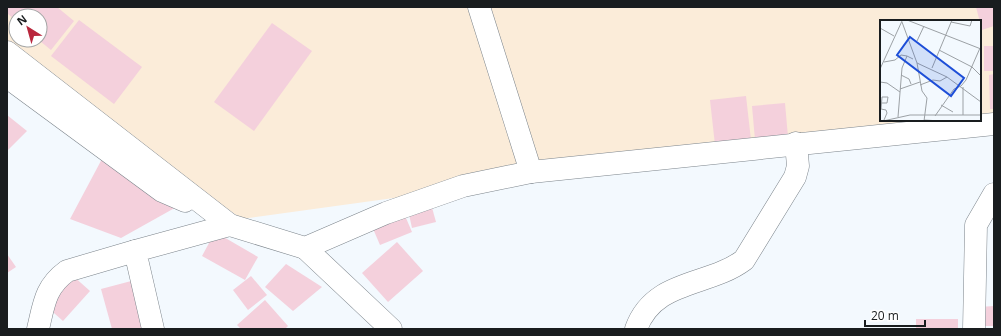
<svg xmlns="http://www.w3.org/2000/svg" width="1001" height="336" font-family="'Open Sans',sans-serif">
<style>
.commercial{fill:#fbecd9;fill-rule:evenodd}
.building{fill:#f4d0dc}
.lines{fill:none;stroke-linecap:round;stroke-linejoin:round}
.minor-casing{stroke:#7c848b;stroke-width:23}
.tertiary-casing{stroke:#7c848b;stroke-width:23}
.minor{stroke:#fff;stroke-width:22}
.tertiary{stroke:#fff;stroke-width:22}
.inset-road{fill:none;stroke:#9ca1a5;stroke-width:1}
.view{fill:#1d4ed8;fill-opacity:0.15;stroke:#1d4ed8;stroke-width:2}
.inset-edge{fill:none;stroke:#191d1f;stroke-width:2}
</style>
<rect width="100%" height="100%" fill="#f3f9fe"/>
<path class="commercial" d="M7,7H994V123L459,189L242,219L7,57ZM16,16H40V40H16ZM881,21H980V120H881Z"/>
<g class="building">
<polygon points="7,7 57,7 74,21 51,50 40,41 40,16 16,16 16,21 7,13"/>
<polygon points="976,7 994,7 994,26 982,30"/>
<polygon points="79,20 142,67 114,104 51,56"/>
<polygon points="272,23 312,51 254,131 214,102"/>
<rect x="984" y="46" width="10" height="25"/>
<polygon points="994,74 994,109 990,109 989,75"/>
<polygon points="746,96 751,140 715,145 710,100"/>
<polygon points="785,103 788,137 755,140 752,106"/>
<polygon points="7,115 27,131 7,151"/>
<polygon points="103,157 180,205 121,238 70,219"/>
<polygon points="431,204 436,222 412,228 408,210"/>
<polygon points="403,211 412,232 380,245 371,224"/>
<polygon points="215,232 258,257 245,280 202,256"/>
<polygon points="397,242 423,271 388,302 362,273"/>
<polygon points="7,254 16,267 7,273"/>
<polygon points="286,264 322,287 293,311 265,287"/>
<polygon points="72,275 90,291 63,321 45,305"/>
<polygon points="251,276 267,295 248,310 233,290"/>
<polygon points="135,280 148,329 112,329 101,289"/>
<polygon points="265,300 288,326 285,329 241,329 237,325"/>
<polygon points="994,306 994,326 980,326 979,307"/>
<rect x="916" y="319" width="42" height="10"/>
</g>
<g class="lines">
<defs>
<g id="minor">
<polyline points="479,7 531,172"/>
<polyline points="305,248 391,329"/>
<path d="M38,329C44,304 45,287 67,271L135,251"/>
<polyline points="153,329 135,251 230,225"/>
<path d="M636,329C654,279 708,287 744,260L795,177L798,166L796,143"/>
</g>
<g id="tertiary">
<polyline points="7,52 230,225 305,248 386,213 463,186 531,172 994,124"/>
<polyline points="7,77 162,191 185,201"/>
<polyline points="974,329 976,225 994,194"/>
</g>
</defs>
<use href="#minor" class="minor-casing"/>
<use href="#tertiary" class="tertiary-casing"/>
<use href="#minor" class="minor"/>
<use href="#tertiary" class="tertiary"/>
</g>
<g transform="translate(880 20)">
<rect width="101" height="101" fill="#f3f9fe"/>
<path class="inset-road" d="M27,0L101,29M22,2L37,43L67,57L101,82M71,2L90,6L92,0M0,8L14,16M37,21L44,6M59,30L92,47L101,56M4,42L15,40L21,35L27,36M37,43L42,71L47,78L44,101M52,48L72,0M0,49L22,1M21,55L29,59L31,64M0,62L7,63L20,72M40,65L53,60L60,61L67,57M20,69L40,62M2,83H7L8,77H2L1,89L6,90L7,93L4,100M61,85L73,92M83,95V67M55,96L74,69L81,66L86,60L100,28M18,97L22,48L27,36L33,39M44,100L61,101M3,101L30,95H101"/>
<path class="view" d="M30,17L84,58L71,76L17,35Z"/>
<rect width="101" height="101" class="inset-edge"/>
</g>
<rect width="1001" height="336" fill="none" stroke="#191d1f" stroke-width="16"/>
<g transform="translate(28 28) rotate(323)"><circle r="19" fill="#ffffff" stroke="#a3a5a5"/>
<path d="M0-3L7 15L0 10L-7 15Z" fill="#b9273d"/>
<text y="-6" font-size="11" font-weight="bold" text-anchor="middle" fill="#191d1f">N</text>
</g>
<path d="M865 320v6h60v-6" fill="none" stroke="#191d1f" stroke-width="2"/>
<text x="871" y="320" font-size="12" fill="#191d1f" stroke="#ffffff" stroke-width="3" paint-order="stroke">20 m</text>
</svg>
